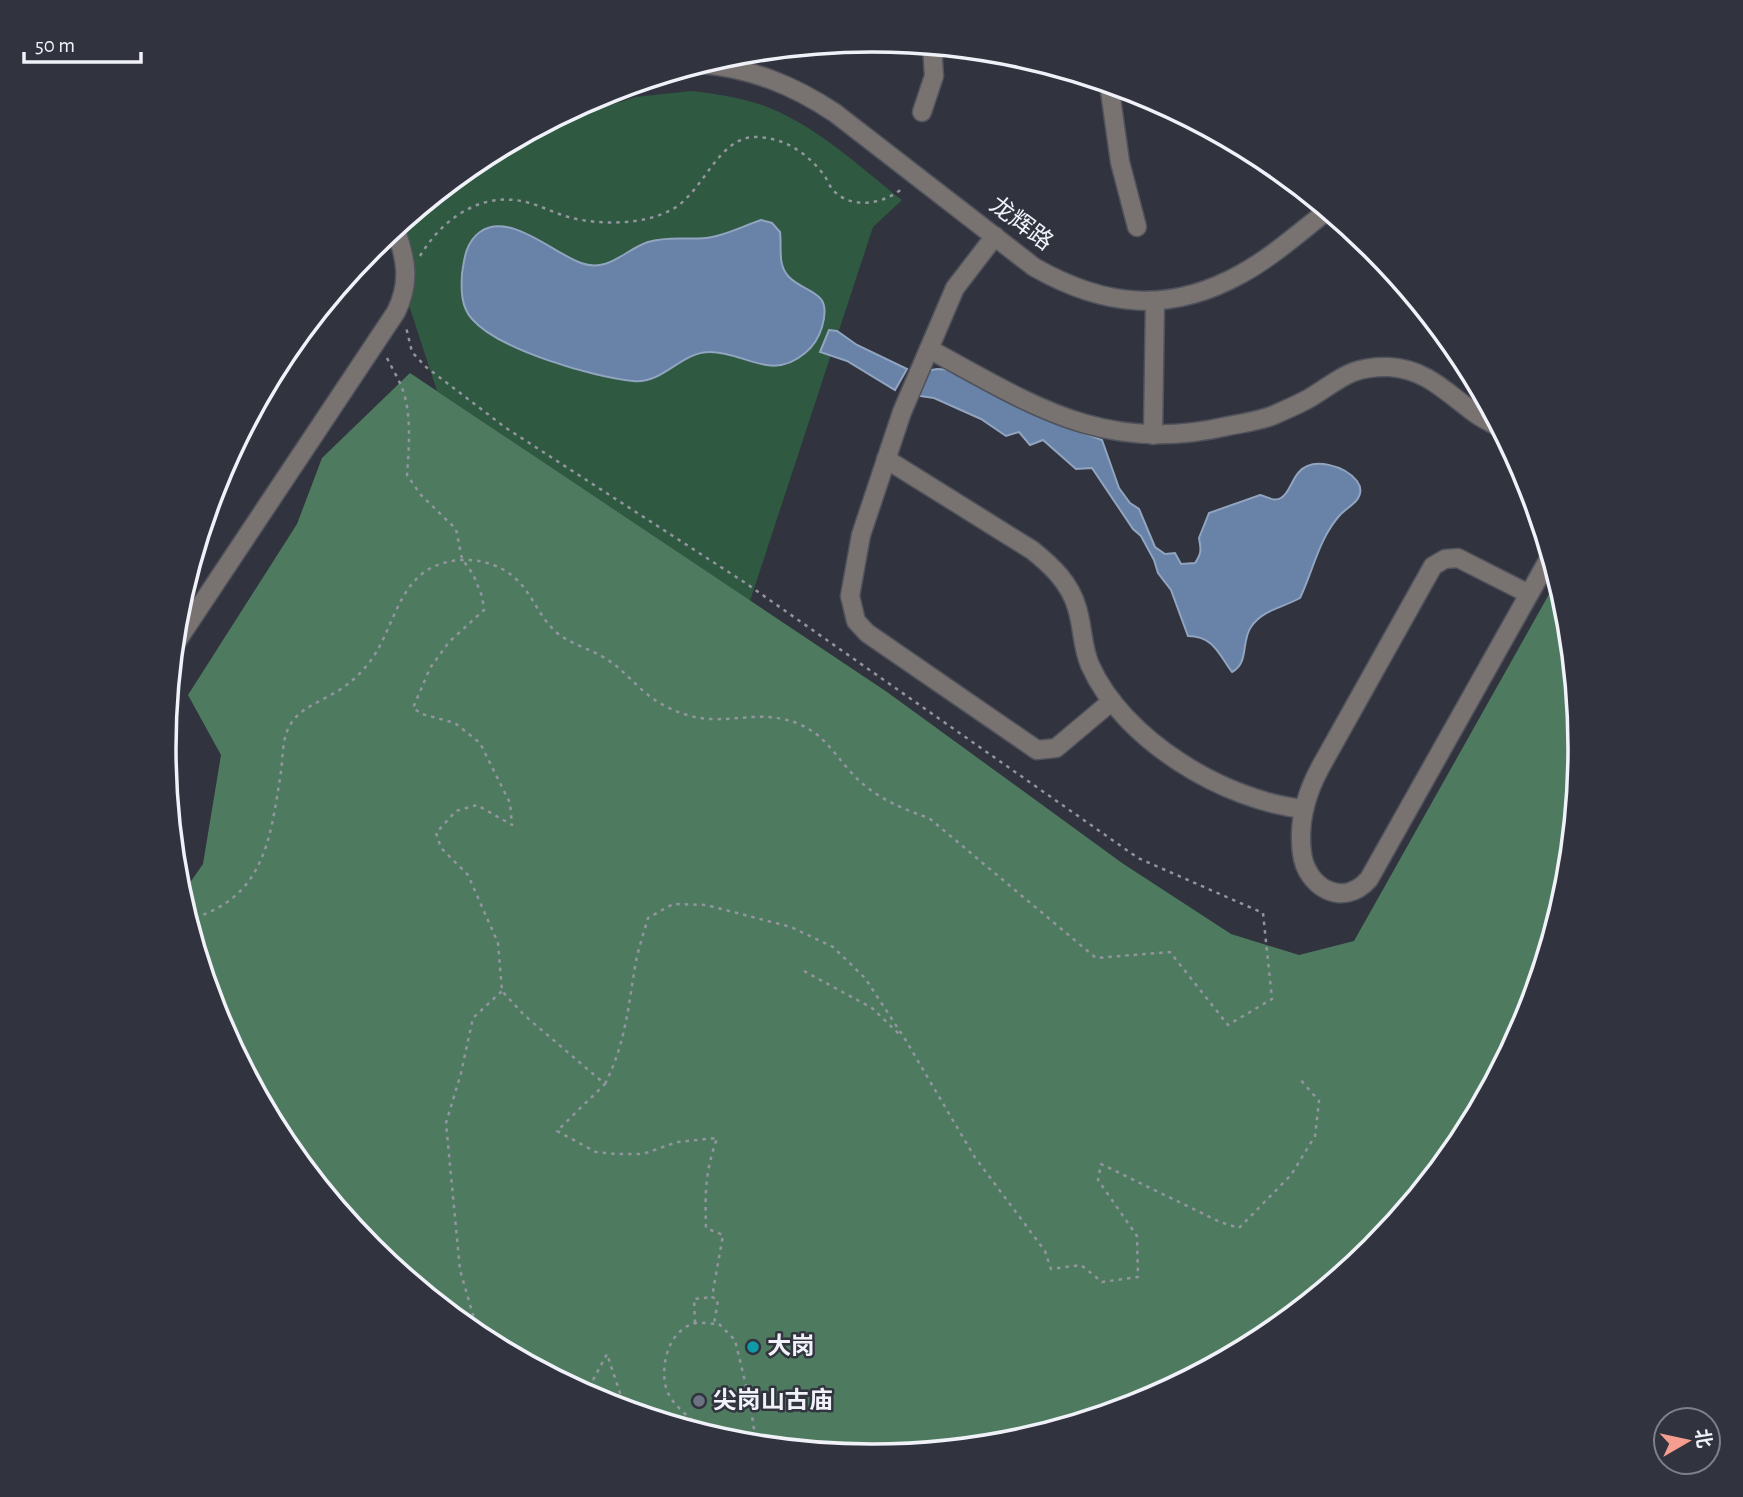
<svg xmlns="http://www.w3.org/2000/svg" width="1743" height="1497" font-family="'Alegreya Sans','Noto Sans SC',sans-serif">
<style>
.green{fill:#2f5941}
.forest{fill:#4e7b60}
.water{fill:#6882a8;stroke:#91a4c0;stroke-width:2}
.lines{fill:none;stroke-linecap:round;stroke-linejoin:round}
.minor-casing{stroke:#50525c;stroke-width:21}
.tertiary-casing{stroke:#50525c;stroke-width:21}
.path{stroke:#93959e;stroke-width:2.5;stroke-dasharray:3.5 5;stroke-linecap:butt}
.minor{stroke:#787370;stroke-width:18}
.tertiary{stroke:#787370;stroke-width:18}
.culture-dot{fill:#0f9aa8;stroke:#31333e;stroke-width:2.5}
.worship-dot{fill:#6b7280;stroke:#31333e;stroke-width:2.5}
.labels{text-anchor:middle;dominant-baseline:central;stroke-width:5;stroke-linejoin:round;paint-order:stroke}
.street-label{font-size:24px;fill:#f1f2f9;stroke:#31333e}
.poi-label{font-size:24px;font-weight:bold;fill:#f1f2f9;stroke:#31333e;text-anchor:start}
.rim{fill:none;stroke:#f1f2f9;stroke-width:3.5}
</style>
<rect width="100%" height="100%" fill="#31333e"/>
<path class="green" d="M691,91C718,94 744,98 770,108C819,128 861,168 902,200L873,227L750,601L437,391L386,235L478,159L534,130L635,97Z"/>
<polygon class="forest" points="410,373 887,692 1122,863 1231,934 1299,955 1354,941 1557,580 1566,611 1580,749 1566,887 1526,1020 1460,1142 1372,1250 1265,1338 1142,1403 1009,1443 871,1457 733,1443 600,1403 478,1337 370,1249 282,1142 217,1019 180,897 203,864 221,755 188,695 297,524 322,458"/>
<g class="water">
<path d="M761,220L772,223L780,232C782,247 777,265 789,277C807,295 833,289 822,327C819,337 814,346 805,353C771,382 745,352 710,352C680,352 664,384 633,381C593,377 499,350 472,319C461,307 461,290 462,274C464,259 466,242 480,232C509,211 553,253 581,263C609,273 624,250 648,242C668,236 686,240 706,238C725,236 743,226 761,220Z"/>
<polygon points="829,330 837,331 857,345 907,369 895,390 847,361 820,352"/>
<path d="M937,369L953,370L1052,421L1102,440L1119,488L1130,503L1139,509L1155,547L1165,554L1175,553L1181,564L1195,563C1202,553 1201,549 1199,538L1209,513L1260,495C1268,497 1274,502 1281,498C1289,494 1292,479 1299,472C1313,456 1345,466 1357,481C1362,488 1361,495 1356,501C1351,506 1345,510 1340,515C1319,538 1313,571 1300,598C1284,607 1262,610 1251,627C1241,641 1249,664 1232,672C1219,655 1214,636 1188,636L1171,590L1158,573L1154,560L1141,536L1133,529L1092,468L1076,469L1043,440L1030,445L1019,432L1006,436L981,419L934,398L913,395L926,371Z"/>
</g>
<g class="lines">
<defs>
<g id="minor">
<polyline points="1109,84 1120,162 1137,227"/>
<polyline points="922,112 934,76 932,46"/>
<polyline points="995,236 955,288 902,412 861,535 850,596 856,621 867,633 1037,750 1056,748 1112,701"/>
<path d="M929,349C1032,405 1105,455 1228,426C1243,423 1260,421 1274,415C1285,410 1297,405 1308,399C1339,381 1348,366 1389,367C1427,369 1448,394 1476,414C1483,419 1491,423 1499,427"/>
<polyline points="1153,435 1155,301"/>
<path d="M886,459L1032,550C1052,566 1070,583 1077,608C1083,627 1082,647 1090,665C1123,740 1225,801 1304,809"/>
<path d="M1529,594L1458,558L1445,559L1433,566L1320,768C1306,794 1298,823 1302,853C1306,887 1343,909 1369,879L1550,557"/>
<path d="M173,647L396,312C411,282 406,258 395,228"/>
</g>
<path id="tertiary" d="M700,64C751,68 793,85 835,113L1034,267C1104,307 1169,314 1241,274C1272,257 1300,232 1327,211"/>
</defs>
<use href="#minor" class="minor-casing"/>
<use href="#tertiary" class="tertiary-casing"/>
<g class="path">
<path d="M420,256C442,219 481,191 526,202C542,206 556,214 572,218C601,225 643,225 671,210C705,192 717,136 757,137C785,138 807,153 824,175C827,179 829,185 832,189C851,211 885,204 904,187"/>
<path d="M387,358C392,368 398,378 402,388C412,414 409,447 407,475L421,495L456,529L462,559L473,574L482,596L484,610L449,642L430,668L413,708L422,714L455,723L480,743L510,803L512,825L477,805L456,811L436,833L441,848L468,875L498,943L502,991L524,1015L605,1084L557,1131L596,1152L615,1154H643L677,1142L717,1138C705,1173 705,1192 706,1228L723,1235L712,1297L718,1300L714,1324"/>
<path d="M187,920C265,899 270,840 281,772C283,756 282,739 290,725C299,710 313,705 327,697C343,689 357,678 368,664C393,634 396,583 435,566C461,555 494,559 515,578C532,593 539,617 556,632C570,644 588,648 603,657C621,667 632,682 647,694C661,706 682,715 700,718C735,723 763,709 799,724C823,734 833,752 849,770C870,795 899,808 929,818L1096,958L1170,952L1228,1025L1272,999L1263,913L1138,858L744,582L506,428L426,367L412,352L406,327"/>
<polyline points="804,971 872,1008 900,1035"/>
<path d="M605,1084C626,1042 628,1007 636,961C639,947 644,932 648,918L673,904L706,905L791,927L833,947L865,978L905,1039L974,1156L1045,1251L1051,1269L1081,1265L1102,1282L1138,1277L1137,1236L1098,1180L1101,1164L1220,1222L1239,1228L1291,1175L1315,1136L1319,1101L1299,1078"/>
<polyline points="695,1323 694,1299 712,1297"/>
<polyline points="473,1333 475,1322 460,1270 446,1123 461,1073 473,1018 502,991"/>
<polyline points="585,1395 607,1354 626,1411"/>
<polyline points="641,1415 638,1402 680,1427"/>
<path d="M699,1426C687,1415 671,1404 666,1388C660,1364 669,1329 696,1323C703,1322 712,1324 719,1324L735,1340L750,1402L755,1436"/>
<polyline points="684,1428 699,1426"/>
</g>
<use href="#minor" class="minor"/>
<use href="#tertiary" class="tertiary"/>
</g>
<circle class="culture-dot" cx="753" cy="1347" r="7"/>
<circle class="worship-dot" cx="699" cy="1401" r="7"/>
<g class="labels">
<g class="street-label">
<text transform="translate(1021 224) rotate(37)">龙辉路</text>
</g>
<g class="poi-label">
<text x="767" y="1347">大岗</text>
<text x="713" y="1401">尖岗山古庙</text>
</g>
</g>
<path d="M0 0H1743V1497H0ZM176 748a696 696 0 1 1 1392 0a696 696 0 1 1-1392 0Z" fill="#31333e" fill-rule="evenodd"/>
<path class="rim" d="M176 748a696 696 0 1 1 1392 0a696 696 0 1 1-1392 0Z"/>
<g transform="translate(1687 1441) rotate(81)"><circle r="33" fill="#31333e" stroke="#7e7f89" stroke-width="2"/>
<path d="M0-5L12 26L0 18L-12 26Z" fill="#f59d8e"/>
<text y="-10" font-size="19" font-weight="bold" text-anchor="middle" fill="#f1f2f9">北</text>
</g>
<path d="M24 52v10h117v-10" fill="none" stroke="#f1f2f9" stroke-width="3.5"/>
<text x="35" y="52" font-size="21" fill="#f1f2f9" stroke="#31333e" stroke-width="5" paint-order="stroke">50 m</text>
</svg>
